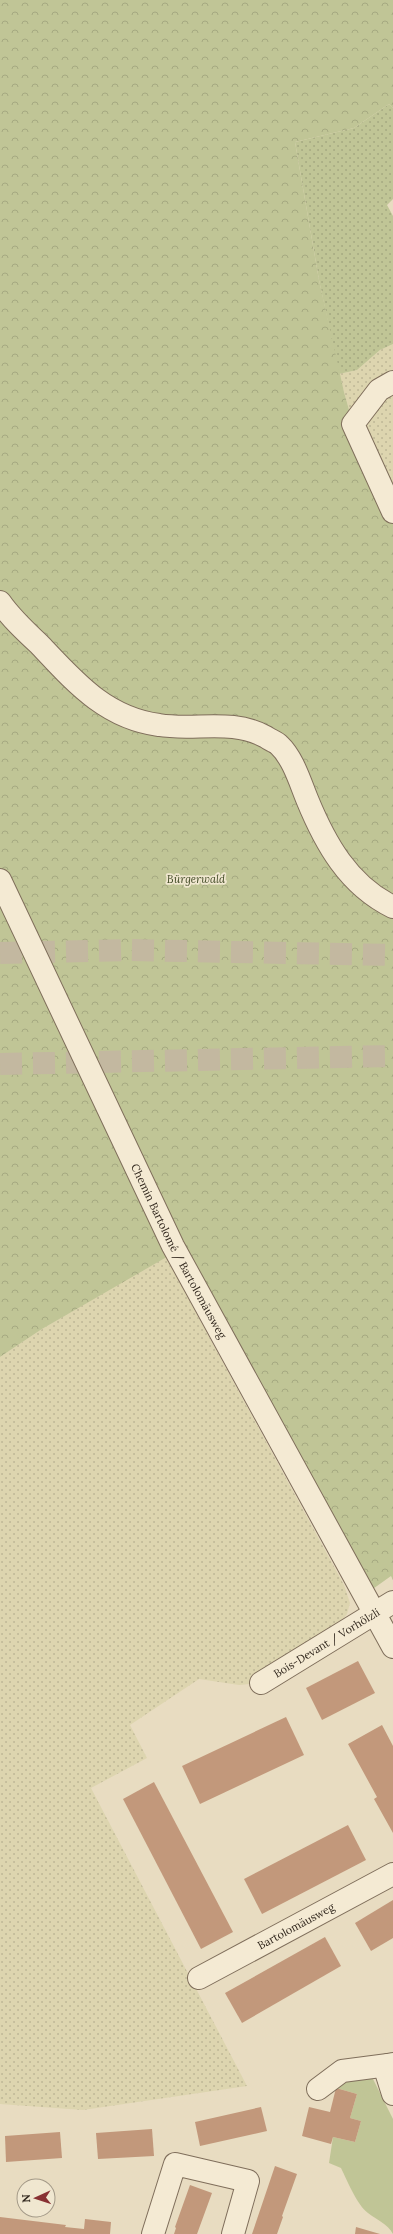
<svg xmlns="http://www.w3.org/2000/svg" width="393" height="2234" font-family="Lora,serif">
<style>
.farmland{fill:url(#farmland-dots)}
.grass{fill:url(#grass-dots)}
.forest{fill:url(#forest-crowns)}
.park{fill:#c0c596}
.building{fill:#c2987b}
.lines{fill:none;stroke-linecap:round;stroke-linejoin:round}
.highway-tunnel{stroke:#c3b8a0;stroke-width:22;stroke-dasharray:22 11;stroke-linecap:butt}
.minor-casing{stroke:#7f6e5b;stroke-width:24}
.minor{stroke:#f4ead3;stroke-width:22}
.labels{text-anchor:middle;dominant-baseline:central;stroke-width:3.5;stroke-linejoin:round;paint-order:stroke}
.park-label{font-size:11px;font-style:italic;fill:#424b26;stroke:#f0e7d0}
.street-label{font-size:11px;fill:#31271d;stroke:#f0e7d0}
</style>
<defs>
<pattern id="farmland-dots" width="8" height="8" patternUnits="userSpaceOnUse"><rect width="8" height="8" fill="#ddd5af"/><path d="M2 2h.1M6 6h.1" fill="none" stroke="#beb796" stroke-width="1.8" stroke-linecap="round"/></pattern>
<pattern id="grass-dots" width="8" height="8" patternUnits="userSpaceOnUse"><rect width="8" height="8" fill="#c0c596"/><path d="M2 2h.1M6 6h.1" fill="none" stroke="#a5a981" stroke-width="1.8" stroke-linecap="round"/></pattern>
<pattern id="forest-crowns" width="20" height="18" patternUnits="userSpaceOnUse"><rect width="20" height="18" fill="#c0c596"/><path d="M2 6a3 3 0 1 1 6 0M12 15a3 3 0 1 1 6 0" fill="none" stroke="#a5a981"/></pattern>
</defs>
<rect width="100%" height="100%" fill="#e8dcc1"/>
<g class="farmland">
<polygon points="393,344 393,512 353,424 339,374 357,370 380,350"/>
<polygon points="165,1256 344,1585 350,1603 347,1614 344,1618 283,1659 284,1662 250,1684 239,1685 199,1679 130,1725 147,1758 91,1788 247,2086 83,2110 0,2104 0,1357 42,1329"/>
</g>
<polygon class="grass" points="389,104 393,108 393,199 387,205 393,216 393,344 380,350 357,370 339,374 319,280 295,142 354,128"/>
<polygon class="forest" points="0,0 393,0 393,108 389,104 354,128 295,142 319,280 344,392 353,424 393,512 393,1580 391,1576 370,1591 184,1247 42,1329 0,1357"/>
<path class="park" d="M372,2077L393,2119V2234C387,2223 378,2221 368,2213C357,2205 347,2180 341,2168L329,2163L333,2137L355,2142L361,2121L350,2118L357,2094L336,2088L338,2083Z"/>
<g class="building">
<polygon points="358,1661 375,1693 322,1720 306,1688"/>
<polygon points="286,1717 304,1755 200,1804 182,1766"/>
<polygon points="382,1725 393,1746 393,1833 374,1799 377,1797 348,1744"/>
<polygon points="154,1782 233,1932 201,1949 123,1799"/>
<polygon points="348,1825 366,1860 262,1914 244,1879"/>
<polygon points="393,1900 393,1938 371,1951 355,1923"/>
<polygon points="325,1937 341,1966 242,2023 225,1993"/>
<polygon points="336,2088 357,2094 350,2118 361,2121 355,2142 333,2137 331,2144 302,2136 309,2107 330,2112"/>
<polygon points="261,2107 267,2131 200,2146 195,2122"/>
<polygon points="152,2129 154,2156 98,2159 96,2133"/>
<polygon points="60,2132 62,2158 6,2162 5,2136"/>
<polygon points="275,2166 297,2174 282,2216 283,2217 277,2234 252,2234"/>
<polygon points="190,2185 212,2193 197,2234 174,2234 176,2228 175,2227"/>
<polygon points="0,2217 66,2225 65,2227 84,2229 85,2219 111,2222 110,2234 0,2234"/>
<polygon points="356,2227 380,2234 355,2234"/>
</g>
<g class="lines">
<g class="highway-tunnel">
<polyline points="0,953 130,950 393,955"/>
<polyline points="0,1064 393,1056"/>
</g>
<defs>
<g id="minor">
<polyline points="393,382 379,390 353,424 393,512"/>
<path d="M0,602C11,618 25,631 39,644C74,681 105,718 159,725C195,731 232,718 266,737C270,740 276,742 279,745C293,758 300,782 307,799C325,843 348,885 393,907"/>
<path id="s1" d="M0,880L173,1246L393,1647"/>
<path id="s2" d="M261,1683L393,1602"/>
<path id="s3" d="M199,1978L393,1874"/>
<polyline points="393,2064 388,2065 387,2075 393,2094"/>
<polyline points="318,2089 342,2071 388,2065"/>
<polyline points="153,2234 175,2164 248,2181 233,2234"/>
</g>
</defs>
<use href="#minor" class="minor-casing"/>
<use href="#minor" class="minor"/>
</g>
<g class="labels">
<g class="park-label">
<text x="196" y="879">Bürgerwald</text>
</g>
<g class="street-label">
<text stroke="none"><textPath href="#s1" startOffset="412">Chemin Bartolomé / Bartolomäusweg</textPath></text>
<text stroke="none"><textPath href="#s2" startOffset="77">Bois-Devant / Vorhölzli</textPath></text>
<text stroke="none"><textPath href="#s3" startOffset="110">Bartolomäusweg</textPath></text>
</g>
</g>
<g transform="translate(36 2198) rotate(267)"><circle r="19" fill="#f0e7d0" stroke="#a49a88"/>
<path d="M0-3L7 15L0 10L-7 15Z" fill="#883133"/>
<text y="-6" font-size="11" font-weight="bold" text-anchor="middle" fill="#31271d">N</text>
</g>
</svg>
